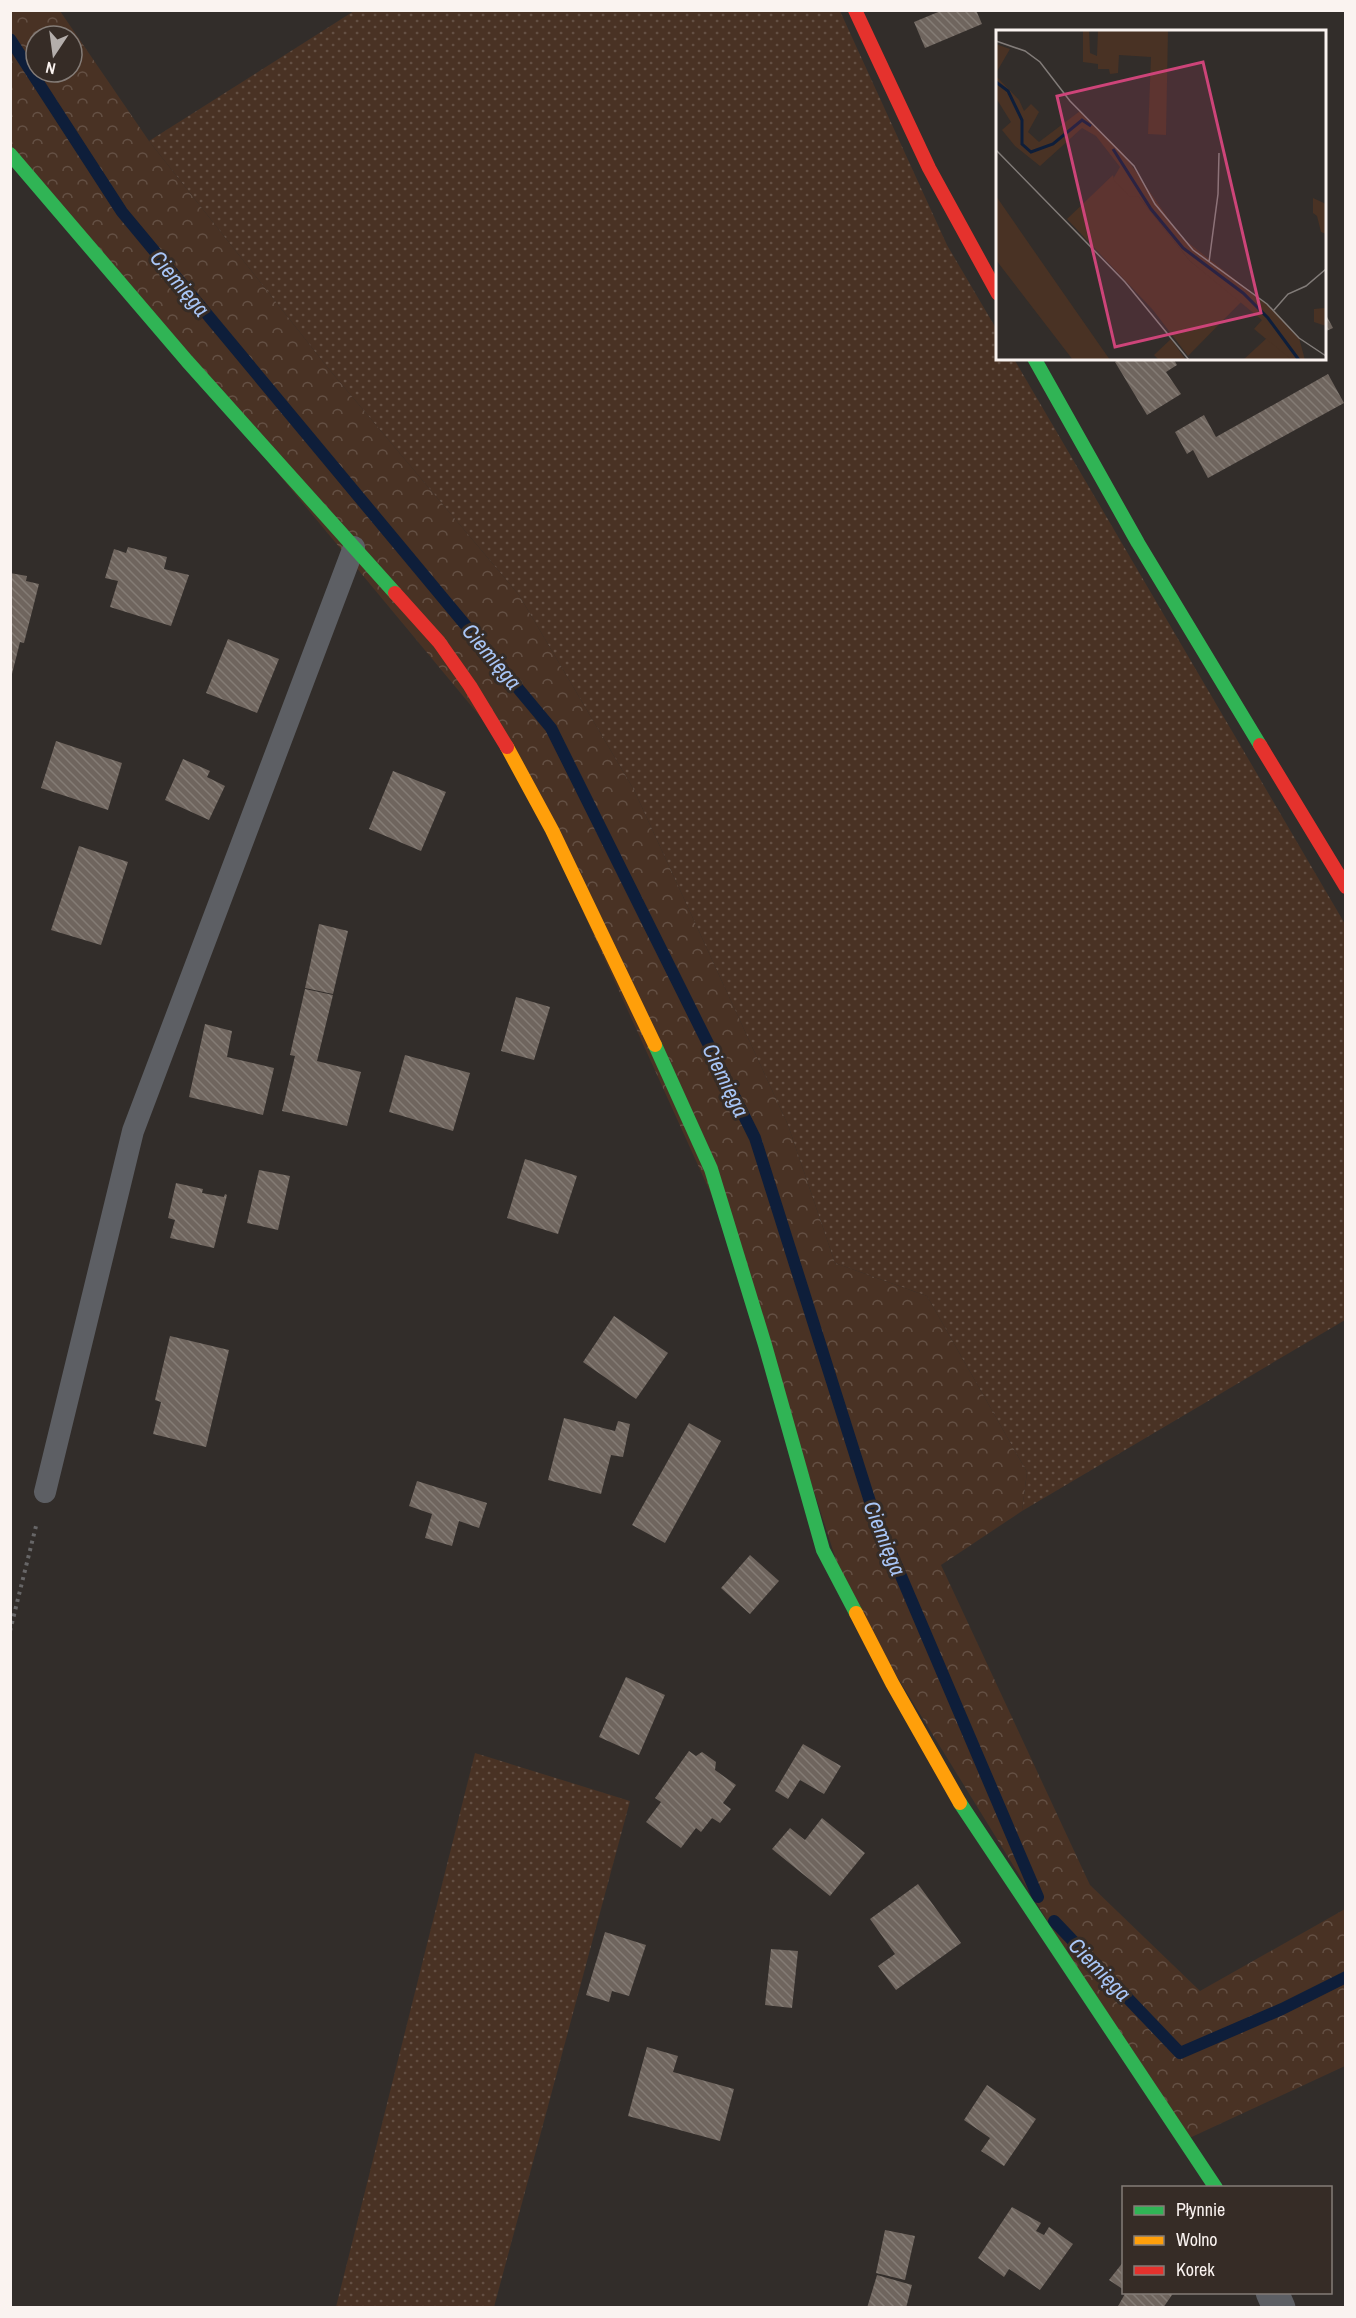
<svg xmlns="http://www.w3.org/2000/svg" width="1356" height="2318" font-family="'Archivo Narrow',sans-serif">
<style>
.grass{fill:url(#grass-dots)}
.forest{fill:url(#forest-crowns);fill-rule:evenodd}
.lines{fill:none;stroke-linecap:round;stroke-linejoin:round}
.stream{stroke:#0e1e3a;stroke-width:12}
.building{fill:url(#building-back-hatch)}
.path{stroke:#676667;stroke-width:4;stroke-dasharray:3 4.5;stroke-linecap:butt}
.lane{stroke:#5d5f64;stroke-width:22}
.street{stroke:#5d5f64;stroke-width:33}
.fast{stroke:#30b455;stroke-width:14}
.slow{stroke:#ff9f0a;stroke-width:14}
.jam{stroke:#e5322d;stroke-width:14}
.labels{text-anchor:middle;dominant-baseline:central;stroke-width:6;stroke-linejoin:round;paint-order:stroke}
.water-label{font-size:22px;font-style:italic;fill:#a8c5f6;stroke:#362c26}
.inset-river{fill:none;stroke:#0e1e3a;stroke-width:3}
.inset-road{fill:none;stroke:#827c79;stroke-width:1.5}
.view{fill:#cd4479;fill-opacity:0.15;stroke:#cd4479;stroke-width:3}
.inset-edge{fill:none;stroke:#faf3f0;stroke-width:3}
</style>
<defs>
<pattern id="grass-dots" width="8" height="8" patternUnits="userSpaceOnUse" patternTransform="scale(1.5)"><rect width="8" height="8" fill="#493224"/><path d="M2 2h.1M6 6h.1" fill="none" stroke="#645044" stroke-width="1.8" stroke-linecap="round"/></pattern>
<pattern id="forest-crowns" width="20" height="18" patternUnits="userSpaceOnUse" patternTransform="scale(1.5)"><rect width="20" height="18" fill="#493224"/><path d="M2 6a3 3 0 1 1 6 0M12 15a3 3 0 1 1 6 0" fill="none" stroke="#645044"/></pattern>
<pattern id="building-back-hatch" width="6" height="6" patternUnits="userSpaceOnUse" patternTransform="scale(1.5)"><rect width="6" height="6" fill="#6f655e"/><path d="M-1 5l2 2M0 0l6 6M5-1l2 2" fill="none" stroke="#847c75"/></pattern>
</defs>
<rect width="100%" height="100%" fill="#322d2a"/>
<g class="grass">
<polygon points="354,11 840,11 947,245 997,330 998,358 1014,359 1345,924 1345,1320 1022,1511 1027,1472 927,1296 835,1263 788,1125 634,790 519,595 328,368 149,141"/>
<polygon points="475,1753 630,1801 494,2307 336,2307"/>
</g>
<path class="forest" d="M10,11H60L149,141L328,368L519,595L634,790L788,1125L835,1263L927,1296L1027,1472L1022,1511L941,1565L1090,1885L1200,1991L1345,1909V2066L1183,2141L848,1597L736,1249L512,755L11,152ZM36,36H72V72H36Z"/>
<g class="lines">
<g class="stream">
<polyline points="10,39 122,212 551,728 755,1138 872,1508 1038,1897"/>
<polyline points="1054,1921 1180,2053 1282,2009 1346,1977"/>
</g>
</g>
<g class="building">
<polygon points="943,10 976,10 982,24 925,48 914,22"/>
<polygon points="1324,311 1333,328 1324,332"/>
<polygon points="1120,358 1173,358 1177,365 1166,372 1181,394 1147,415 1115,362"/>
<polygon points="1328,374 1344,403 1208,478 1193,450 1187,454 1175,432 1204,415 1216,437"/>
<polygon points="128,547 167,557 164,569 189,575 171,626 110,607 118,581 105,578 114,549 126,553"/>
<polygon points="10,573 27,576 26,581 39,584 24,643 20,642 11,678"/>
<polygon points="228,639 279,659 257,713 206,693"/>
<polygon points="56,741 122,763 108,810 41,788"/>
<polygon points="183,759 210,771 207,777 225,786 209,820 165,800"/>
<polygon points="393,771 446,792 421,851 369,829"/>
<polygon points="79,846 128,862 101,945 51,930"/>
<polygon points="319,924 348,931 333,994 305,988"/>
<polygon points="305,989 333,995 317,1061 361,1072 347,1126 282,1111 295,1056 290,1055"/>
<polygon points="516,997 550,1007 534,1060 501,1051"/>
<polygon points="205,1024 232,1031 227,1057 274,1068 263,1115 189,1097"/>
<polygon points="405,1055 470,1073 453,1131 389,1112"/>
<polygon points="525,1159 577,1176 558,1234 507,1218"/>
<polygon points="259,1170 290,1176 278,1230 247,1223"/>
<polygon points="176,1183 203,1189 202,1193 224,1197 225,1194 227,1195 214,1248 170,1238 175,1220 168,1218"/>
<polygon points="614,1316 668,1353 636,1399 583,1362"/>
<polygon points="170,1336 229,1350 206,1447 153,1434 161,1402 155,1400"/>
<polygon points="564,1418 615,1431 618,1421 630,1424 623,1457 611,1455 601,1494 548,1480"/>
<polygon points="689,1423 721,1441 665,1543 632,1525"/>
<polygon points="417,1481 487,1503 479,1528 459,1521 452,1546 425,1538 432,1514 409,1506"/>
<polygon points="750,1555 779,1581 750,1614 721,1588"/>
<polygon points="626,1677 665,1695 639,1755 599,1737"/>
<polygon points="803,1744 841,1766 824,1794 800,1780 788,1799 775,1791"/>
<polygon points="689,1751 696,1756 702,1752 716,1762 715,1770 736,1785 723,1803 731,1809 720,1823 712,1818 701,1832 696,1828 681,1848 646,1822 661,1802 655,1798"/>
<polygon points="822,1818 865,1853 830,1896 772,1849 790,1828 805,1840"/>
<polygon points="918,1884 961,1943 896,1990 878,1966 895,1954 870,1919"/>
<polygon points="605,1932 646,1945 629,1996 612,1991 609,2002 586,1995"/>
<polygon points="771,1949 798,1951 792,2008 765,2005"/>
<polygon points="647,2047 678,2056 673,2072 734,2089 720,2141 628,2116"/>
<polygon points="987,2085 1036,2119 1004,2166 981,2151 990,2138 964,2120"/>
<polygon points="1012,2207 1041,2223 1036,2231 1044,2235 1049,2227 1073,2244 1040,2290 1009,2269 1004,2277 978,2258"/>
<polygon points="885,2230 915,2236 905,2280 876,2273"/>
<polygon points="1124,2261 1124,2290 1109,2280"/>
<polygon points="877,2275 912,2285 906,2308 867,2308"/>
<polygon points="1126,2292 1174,2292 1163,2308 1117,2308"/>
</g>
<g class="lines">
<polyline class="path" points="10,1631 37,1522"/>
<polyline class="lane" points="45,1492 133,1131 354,547"/>
<polyline class="street" points="1272,2292 1279,2308"/>
<g class="fast">
<polyline points="10,154 187,361 395,593"/>
<polyline points="1034,358 1138,543 1260,745"/>
<polyline points="655,1045 711,1169 765,1345 823,1550 856,1613"/>
<polyline points="960,1803 1216,2188"/>
</g>
<g class="slow">
<polyline points="507,747 552,830 655,1045"/>
<polyline points="856,1613 892,1683 960,1803"/>
</g>
<g class="jam">
<polyline points="855,10 929,168 998,294"/>
<polyline points="395,593 439,642 470,686 507,747"/>
<polyline points="1260,745 1346,887"/>
</g>
</g>
<g class="labels">
<g class="water-label">
<text transform="translate(180 283) rotate(50)">Ciemięga</text>
<text transform="translate(492 656) rotate(50)">Ciemięga</text>
<text transform="translate(726 1080) rotate(64)">Ciemięga</text>
<text transform="translate(885 1538) rotate(68)">Ciemięga</text>
<text transform="translate(1100 1969) rotate(46)">Ciemięga</text>
</g>
</g>
<g transform="translate(996 30)">
<rect width="330" height="330" fill="#322d2a"/>
<path d="M87,0H93L94,23L101,26L102,0H172L170,105L152,104L155,27L123,25L122,43L114,44L113,39H102V34L87,32ZM0,14L14,19L0,43ZM117,145L118,149L143,167L194,231L246,271L192,326L157,280L71,189ZM0,166L45,231L114,330H77L0,230ZM329,278L330,296L318,292V279ZM272,307L296,330H247ZM175,309L190,330H163L158,325Z" fill="#493224"/>
<path d="M0,46L23,70L28,81L35,74L43,82L32,102L43,112L84,81L127,123L185,207L278,280L303,308L309,330H296L258,299L266,290L194,231L143,167L133,166L117,149L124,137L100,106L86,98L44,136L19,116L6,100L15,92L0,68ZM317,168L330,174V204L325,202L321,186L317,183Z" fill="#493224"/>
<path class="inset-river" d="M0,52L12,61L26,90V114L35,122L57,114L86,90L95,96M117,119L155,179L187,218L247,263L272,288L303,330"/>
<path class="inset-road" d="M0,11L29,21L44,32L74,71L138,136L159,174L197,220L271,274L303,308L330,326M0,120L129,252L193,330M213,232L222,164L223,123M278,280L292,264L310,256L330,239"/>
<path class="view" d="M207,32L265,283L119,317L61,66Z"/>
<rect width="330" height="330" class="inset-edge"/>
</g>
<rect width="1356" height="2318" fill="none" stroke="#faf3f0" stroke-width="24"/>
<rect x="1122" y="2186" width="210" height="108" fill="#362c26" stroke="#847c77" stroke-width="1.5"/>
<rect x="1134" y="2206" width="30" height="9" fill="#30b455" stroke="#847c77" stroke-width="1.5"/>
<text x="1176" y="2216" font-size="18" fill="#faf3f0">Płynnie</text>
<rect x="1134" y="2236" width="30" height="9" fill="#ff9f0a" stroke="#847c77" stroke-width="1.5"/>
<text x="1176" y="2246" font-size="18" fill="#faf3f0">Wolno</text>
<rect x="1134" y="2266" width="30" height="9" fill="#e5322d" stroke="#847c77" stroke-width="1.5"/>
<text x="1176" y="2276" font-size="18" fill="#faf3f0">Korek</text>
<g transform="translate(54 54) rotate(193)"><circle r="28" fill="#362c26" stroke="#847c77" stroke-width="1.5"/>
<path d="M0-4.5L10 22L0 15L-10 22Z" fill="#b4aeab"/>
<text y="-9" font-size="16" font-weight="bold" text-anchor="middle" fill="#faf3f0">N</text>
</g>
</svg>
